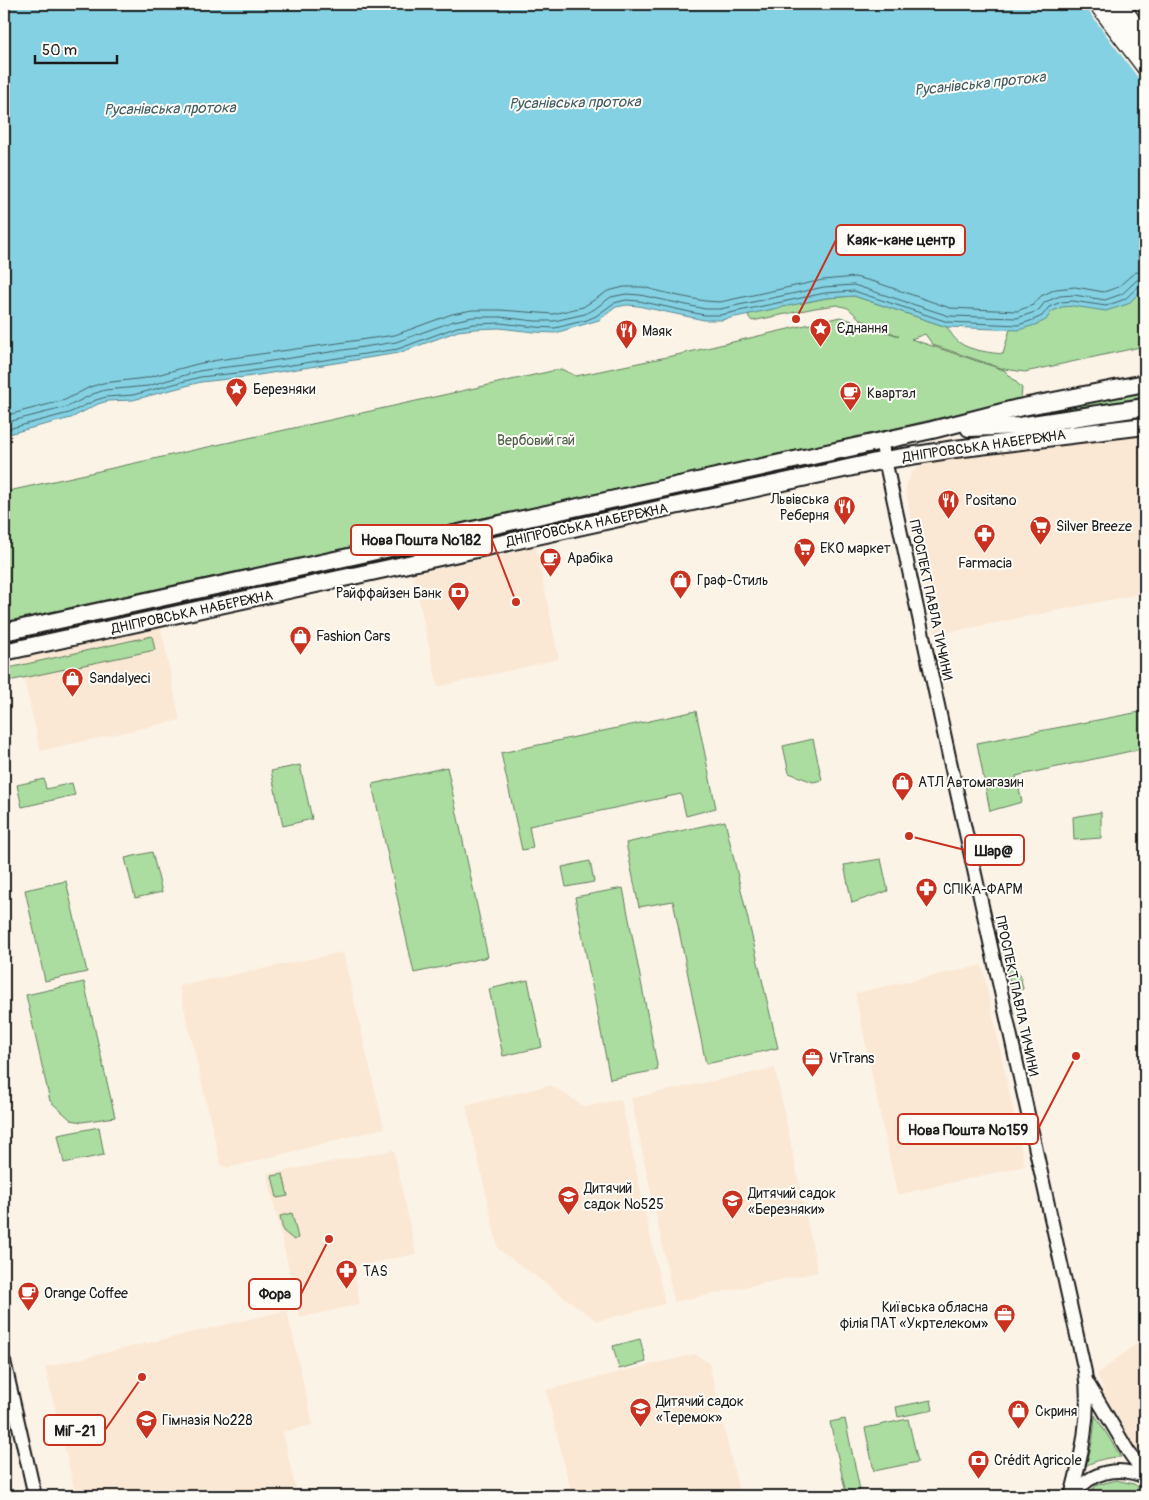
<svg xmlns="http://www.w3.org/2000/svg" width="1149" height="1500" font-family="Pangolin,sans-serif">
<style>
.built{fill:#fae8d4}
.green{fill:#aadd9f;stroke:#637c5e}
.water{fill:#83d1e2;stroke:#5a8993}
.pier{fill:#fcf3e7}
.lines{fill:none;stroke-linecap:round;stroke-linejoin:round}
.shore{stroke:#45646b;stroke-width:1}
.minor-casing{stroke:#1c1c1c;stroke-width:16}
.major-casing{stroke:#1c1c1c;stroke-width:20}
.highway-casing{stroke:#1c1c1c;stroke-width:22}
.minor{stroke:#fdfcf7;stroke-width:12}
.major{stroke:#fdfcf7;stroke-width:16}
.highway{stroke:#fdfcf7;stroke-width:19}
.labels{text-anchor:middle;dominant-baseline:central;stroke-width:4;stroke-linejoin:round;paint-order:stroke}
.poi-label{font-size:14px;fill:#1c1c1c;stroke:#fdfcf7;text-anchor:start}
.park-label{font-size:14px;fill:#4e604a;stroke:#fdfcf7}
.street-label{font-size:14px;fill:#1c1c1c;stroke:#fdfcf7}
.water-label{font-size:15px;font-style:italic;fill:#405b61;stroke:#fdfcf7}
.leader{fill:none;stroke:#c8321e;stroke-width:2}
.callout-dot{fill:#c8321e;stroke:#fdfcf7;stroke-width:2}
.callout{fill:#fdfcf7;stroke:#c8321e;stroke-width:2}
.callout-label{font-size:15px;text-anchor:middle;font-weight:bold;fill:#1c1c1c}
</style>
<rect width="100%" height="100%" fill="#fcf3e7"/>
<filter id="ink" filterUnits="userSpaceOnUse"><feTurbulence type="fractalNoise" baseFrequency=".02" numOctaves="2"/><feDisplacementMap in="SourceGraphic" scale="10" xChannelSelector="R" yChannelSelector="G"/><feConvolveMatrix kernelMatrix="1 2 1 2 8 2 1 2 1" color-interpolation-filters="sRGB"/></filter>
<g filter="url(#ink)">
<g class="built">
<polygon points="1145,435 1145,593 935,635 905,489 911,473 919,466 930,461"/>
<polygon points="536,547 559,659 438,687 413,574"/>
<polygon points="161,628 180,720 40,751 20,659"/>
<polygon points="343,952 384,1128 229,1168 221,1166 179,986"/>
<polygon points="982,965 1025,1166 897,1195 855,993"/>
<polygon points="775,1068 818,1272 674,1302 631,1098"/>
<polygon points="551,1085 585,1107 621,1099 665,1304 597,1321 498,1249 466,1105"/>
<polygon points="394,1150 416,1254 353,1267 360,1304 300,1318 267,1174"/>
<polygon points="287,1310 313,1425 283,1432 297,1496 76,1496 45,1367"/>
<polygon points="1145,1337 1145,1464 1132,1448 1111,1411 1097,1374"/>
<polygon points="695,1354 709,1363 740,1496 572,1496 546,1390"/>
</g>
<g class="green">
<path d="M1145,186V346L1025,372L1004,369L933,345L925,334L911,339L1004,370L1022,388L1021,399L862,436L4,622V492L561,369L576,376L681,354L840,317L899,336L860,319L848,308L837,305L815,308L752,321L748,316L750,313L826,298L854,296L947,327C951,333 954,339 960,343C969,350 991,353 1003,354L1010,329Z"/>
<polygon points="1145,389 1145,397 1042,413"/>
<polygon points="152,636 155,650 4,682 4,669"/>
<polygon points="696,711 716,808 686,816 681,794 529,826 533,848 522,850 501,753"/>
<polygon points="1145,711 1145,748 1016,776 1022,802 990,811 977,743"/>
<polygon points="813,739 822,780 813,782 789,773 783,746"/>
<polygon points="300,765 312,819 283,826 271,771"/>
<polygon points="447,767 488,957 414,973 372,784"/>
<polygon points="44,779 46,789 72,783 75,795 22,807 17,785"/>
<polygon points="1101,812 1101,838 1074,840 1073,817"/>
<polygon points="725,821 778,1048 706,1064 673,901 639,907 626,843"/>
<polygon points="152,852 162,892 135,898 125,858"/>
<polygon points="881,859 888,891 852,903 844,865"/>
<polygon points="590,861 594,882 566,887 562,867"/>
<polygon points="66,881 87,972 45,981 25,890"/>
<polygon points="623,888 658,1070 610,1079 575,897"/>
<polygon points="1005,961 1020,974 1023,989 1012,991"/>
<polygon points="528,980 542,1047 503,1056 489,989"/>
<polygon points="84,982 115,1117 82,1122 71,1120 50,1101 26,995"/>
<polygon points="99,1127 104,1155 64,1163 58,1135"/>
<polygon points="283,1174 288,1196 277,1198 272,1176"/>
<polygon points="292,1213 298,1238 294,1240 283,1231 280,1216"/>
<polygon points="640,1339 646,1362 619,1369 613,1346"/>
<polygon points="931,1400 933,1410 898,1417 896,1407"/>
<path d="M1095,1415L1121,1457C1108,1457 1097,1460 1085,1466C1092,1449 1094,1433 1095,1415Z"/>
<polygon points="845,1419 860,1490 846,1493 830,1422"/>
<polygon points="908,1419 918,1462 874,1471 865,1428"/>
<polygon points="1116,1480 1134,1484 1145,1492 1145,1496 1085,1496 1097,1485"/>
</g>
<polygon class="water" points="4,4 1145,4 1145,287 1128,304 1106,311 1073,306 1062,307 1051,312 1046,320 1035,325 1018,330 947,327 854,296 826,298 721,320 704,320 638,306 627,305 616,307 599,320 555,333 534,332 499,328 475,329 458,331 399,353 246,377 201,382 133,400 108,401 98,404 71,418 4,435"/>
<polygon class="pier" points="1083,4 1138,4 1145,13 1145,87"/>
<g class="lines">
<g class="shore">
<polyline points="4,416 65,400 90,387 103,383 146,378 197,364 218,360 395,335 452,314 472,310 500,310 553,314 583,307 608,291 624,287 642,287 679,296 705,301 720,302 823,280 855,277 875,282 950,308 1017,311 1033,305 1041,296 1056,289 1075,287 1104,292 1118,287 1134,273 1145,270"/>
<polyline points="4,423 67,407 93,394 105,390 148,386 199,371 219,368 245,365 396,342 454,321 473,317 500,317 535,321 554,321 585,314 593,310 611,297 626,294 640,295 705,309 720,309 824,287 854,285 949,316 1017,318 1038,311 1045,302 1060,296 1074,295 1105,300 1122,294 1137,280 1145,277"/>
<polyline points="4,430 69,413 96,400 106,397 133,395 200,377 245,372 398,349 457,327 474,324 500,323 535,327 555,328 587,320 596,316 614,303 626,300 639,301 704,315 720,315 825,293 854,291 948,322 1018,325 1033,320 1042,316 1049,307 1061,302 1073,301 1106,306 1125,299 1140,285 1145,284"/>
</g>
<defs>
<g id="minor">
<path d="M881,441L950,761L1085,1372C1091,1415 1082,1455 1071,1496"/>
<polyline points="4,1361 35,1496"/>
<polyline points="1087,1382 1128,1451 1145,1475"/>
<path d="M1073,1495C1091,1471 1118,1465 1145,1477"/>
</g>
<g id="major">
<polyline points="969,428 1019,426 1145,407"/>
<polyline points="4,632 799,459 932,430 1018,408 1145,383"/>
<polyline points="4,652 885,460 955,449 1145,426"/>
</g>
<g id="highway">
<polyline points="1099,4 1145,65"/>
<polyline points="1118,4 1145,41"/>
</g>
</defs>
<use href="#minor" class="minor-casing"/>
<use href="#major" class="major-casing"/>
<use href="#highway" class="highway-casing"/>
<use href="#minor" class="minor"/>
<use href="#major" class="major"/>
<use href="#highway" class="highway"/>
</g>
</g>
<defs>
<symbol id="sight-pin" viewBox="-11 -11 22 30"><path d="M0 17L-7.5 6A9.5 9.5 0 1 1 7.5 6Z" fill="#c8321e" stroke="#fdfcf7"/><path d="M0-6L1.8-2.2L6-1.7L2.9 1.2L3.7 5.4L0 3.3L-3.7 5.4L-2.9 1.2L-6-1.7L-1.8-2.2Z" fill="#fff"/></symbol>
<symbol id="restaurant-pin" viewBox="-11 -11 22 30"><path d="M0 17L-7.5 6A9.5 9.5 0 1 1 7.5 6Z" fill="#c8321e" stroke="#fdfcf7"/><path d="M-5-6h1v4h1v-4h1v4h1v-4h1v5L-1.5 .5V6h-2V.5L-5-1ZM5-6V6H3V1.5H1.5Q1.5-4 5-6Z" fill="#fff"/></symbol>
<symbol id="cafe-pin" viewBox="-11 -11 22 30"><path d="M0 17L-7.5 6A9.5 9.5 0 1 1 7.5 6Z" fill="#c8321e" stroke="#fdfcf7"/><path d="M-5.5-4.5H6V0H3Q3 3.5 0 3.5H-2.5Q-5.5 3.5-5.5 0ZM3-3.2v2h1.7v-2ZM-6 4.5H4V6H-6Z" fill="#fff"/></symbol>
<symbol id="supermarket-pin" viewBox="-11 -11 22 30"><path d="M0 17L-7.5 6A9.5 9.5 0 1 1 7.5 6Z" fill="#c8321e" stroke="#fdfcf7"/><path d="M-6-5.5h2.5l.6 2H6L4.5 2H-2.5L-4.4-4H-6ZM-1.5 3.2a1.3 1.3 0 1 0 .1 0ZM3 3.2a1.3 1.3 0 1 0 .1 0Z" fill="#fff"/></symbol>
<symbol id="pharmacy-pin" viewBox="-11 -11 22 30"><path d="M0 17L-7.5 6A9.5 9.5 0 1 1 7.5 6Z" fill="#c8321e" stroke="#fdfcf7"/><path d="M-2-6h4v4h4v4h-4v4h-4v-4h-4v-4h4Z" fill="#fff"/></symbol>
<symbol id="shop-pin" viewBox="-11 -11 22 30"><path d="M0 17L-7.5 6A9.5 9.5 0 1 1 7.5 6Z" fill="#c8321e" stroke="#fdfcf7"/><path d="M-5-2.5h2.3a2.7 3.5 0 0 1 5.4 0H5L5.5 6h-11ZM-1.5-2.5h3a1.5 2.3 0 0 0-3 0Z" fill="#fff"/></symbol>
<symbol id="bank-pin" viewBox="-11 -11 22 30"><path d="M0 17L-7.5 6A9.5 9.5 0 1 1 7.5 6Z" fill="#c8321e" stroke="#fdfcf7"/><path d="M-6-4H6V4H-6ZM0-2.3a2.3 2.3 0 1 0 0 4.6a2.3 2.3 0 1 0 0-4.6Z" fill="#fff"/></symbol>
<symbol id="office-pin" viewBox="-11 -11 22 30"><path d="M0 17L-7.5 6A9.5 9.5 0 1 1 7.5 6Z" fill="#c8321e" stroke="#fdfcf7"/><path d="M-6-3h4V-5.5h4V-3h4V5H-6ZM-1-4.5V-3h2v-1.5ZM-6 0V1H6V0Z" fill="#fff"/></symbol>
<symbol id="school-pin" viewBox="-11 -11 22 30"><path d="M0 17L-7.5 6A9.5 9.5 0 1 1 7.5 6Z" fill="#c8321e" stroke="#fdfcf7"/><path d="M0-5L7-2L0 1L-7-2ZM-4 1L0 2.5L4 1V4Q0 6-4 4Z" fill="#fff"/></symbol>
</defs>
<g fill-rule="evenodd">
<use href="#sight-pin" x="808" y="316" width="25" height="34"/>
<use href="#restaurant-pin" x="614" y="318" width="25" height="34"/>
<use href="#sight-pin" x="224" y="376" width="25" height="34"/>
<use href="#cafe-pin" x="838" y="380" width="25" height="34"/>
<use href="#restaurant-pin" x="936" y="488" width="25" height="34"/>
<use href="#restaurant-pin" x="832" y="494" width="25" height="34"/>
<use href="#supermarket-pin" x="1028" y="514" width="25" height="34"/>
<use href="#pharmacy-pin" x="972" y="522" width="25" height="34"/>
<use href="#supermarket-pin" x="792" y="536" width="25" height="34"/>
<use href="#cafe-pin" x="538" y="546" width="25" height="34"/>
<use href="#shop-pin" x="668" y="568" width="25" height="34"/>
<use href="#bank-pin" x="446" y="580" width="25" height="34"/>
<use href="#shop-pin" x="288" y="624" width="25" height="34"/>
<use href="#shop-pin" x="60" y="666" width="25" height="34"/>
<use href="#shop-pin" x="890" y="770" width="25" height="34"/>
<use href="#pharmacy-pin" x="914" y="876" width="25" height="34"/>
<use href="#office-pin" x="800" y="1046" width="25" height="34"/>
<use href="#school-pin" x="556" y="1184" width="25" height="34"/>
<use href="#school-pin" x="720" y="1188" width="25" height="34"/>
<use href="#pharmacy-pin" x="334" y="1258" width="25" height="34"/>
<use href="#cafe-pin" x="16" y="1280" width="25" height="34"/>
<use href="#office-pin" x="992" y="1302" width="25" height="34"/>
<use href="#school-pin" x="628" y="1396" width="25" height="34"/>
<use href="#shop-pin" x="1006" y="1398" width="25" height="34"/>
<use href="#school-pin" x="134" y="1408" width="25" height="34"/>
<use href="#bank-pin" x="966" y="1448" width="25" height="34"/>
</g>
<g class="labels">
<g class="poi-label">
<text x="837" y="328">Єднання</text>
<text x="642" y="331">Маяк</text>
<text x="253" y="389">Березняки</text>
<text x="867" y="393">Квартал</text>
<text x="829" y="499" text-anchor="end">Львівська<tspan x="829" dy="16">Реберня</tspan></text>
<text x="965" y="500">Positano</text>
<text x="1056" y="526">Silver Breeze</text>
<text x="820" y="548">ЕКО маркет</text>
<text x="567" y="558">Арабіка</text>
<text x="985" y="563" text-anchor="middle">Farmacia</text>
<text x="697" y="580">Граф-Стиль</text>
<text x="442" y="593" text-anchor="end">Райффайзен Банк</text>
<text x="316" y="636">Fashion Cars</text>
<text x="89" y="678">Sandalyeci</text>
<text x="918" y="782">АТЛ Автомагазин</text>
<text x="943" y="889">СПІКА-ФАРМ</text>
<text x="829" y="1058">VrTrans</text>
<text x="584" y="1188">Дитячий<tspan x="584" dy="16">садок №525</tspan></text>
<text x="748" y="1193">Дитячий садок<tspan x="748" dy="16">«Березняки»</tspan></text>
<text x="363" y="1271">TAS</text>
<text x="44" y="1293">Orange Coffee</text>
<text x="988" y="1307" text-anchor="end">Київська обласна<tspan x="988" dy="16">філія ПАТ «Укртелеком»</tspan></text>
<text x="656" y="1401">Дитячий садок<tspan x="656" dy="16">«Теремок»</tspan></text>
<text x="1035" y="1411">Скриня</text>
<text x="162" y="1420">Гімназія №228</text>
<text x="994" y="1460">Crédit Agricole</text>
</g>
<g class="park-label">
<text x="536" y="440">Вербовий гай</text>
</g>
<g class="street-label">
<text transform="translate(984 446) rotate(-8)">ДНІПРОВСЬКА НАБЕРЕЖНА</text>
<text transform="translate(587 525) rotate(-12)">ДНІПРОВСЬКА НАБЕРЕЖНА</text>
<text transform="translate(931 600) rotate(78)">ПРОСПЕКТ ПАВЛА ТИЧИНИ</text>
<text transform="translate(192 612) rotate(-12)">ДНІПРОВСЬКА НАБЕРЕЖНА</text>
<text transform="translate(1017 996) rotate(78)">ПРОСПЕКТ ПАВЛА ТИЧИНИ</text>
</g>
<g class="water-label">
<text transform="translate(980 84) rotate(-6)">Русанівська протока</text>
<text transform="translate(575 103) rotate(-1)">Русанівська протока</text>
<text transform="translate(170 109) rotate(-1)">Русанівська протока</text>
</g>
</g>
<path class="leader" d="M796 319L836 240M516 602L492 540M909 836L965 850M1076 1056L1038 1129M329 1239L301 1294M142 1377L105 1430"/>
<g class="callout-dot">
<circle cx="796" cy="319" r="5"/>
<circle cx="516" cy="602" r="5"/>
<circle cx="909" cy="836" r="5"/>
<circle cx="1076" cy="1056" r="5"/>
<circle cx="329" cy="1239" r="5"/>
<circle cx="142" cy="1377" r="5"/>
</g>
<g class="callout">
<rect x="836" y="225" width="129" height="30" rx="5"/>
<rect x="351" y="525" width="141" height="30" rx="5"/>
<rect x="965" y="835" width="59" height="30" rx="5"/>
<rect x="898" y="1114" width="140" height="30" rx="5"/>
<rect x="249" y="1279" width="52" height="30" rx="5"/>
<rect x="44" y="1415" width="61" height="30" rx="5"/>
</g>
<g class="callout-label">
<text x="901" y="245">Каяк-кане центр</text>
<text x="421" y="545">Нова Пошта №182</text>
<text x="994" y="856">Шар@</text>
<text x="968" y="1135">Нова Пошта №159</text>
<text x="275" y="1299">Фора</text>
<text x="75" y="1436">МіГ-21</text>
</g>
<rect width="1149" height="1500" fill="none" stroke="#fdfcf7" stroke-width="20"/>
<rect x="10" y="10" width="1129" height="1480" fill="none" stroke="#1c1c1c" stroke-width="2" filter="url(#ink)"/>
<path d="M35 55v8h82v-8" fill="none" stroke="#1c1c1c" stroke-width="2.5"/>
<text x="42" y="55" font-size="15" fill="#1c1c1c" stroke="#fdfcf7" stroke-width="4" paint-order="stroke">50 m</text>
</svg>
